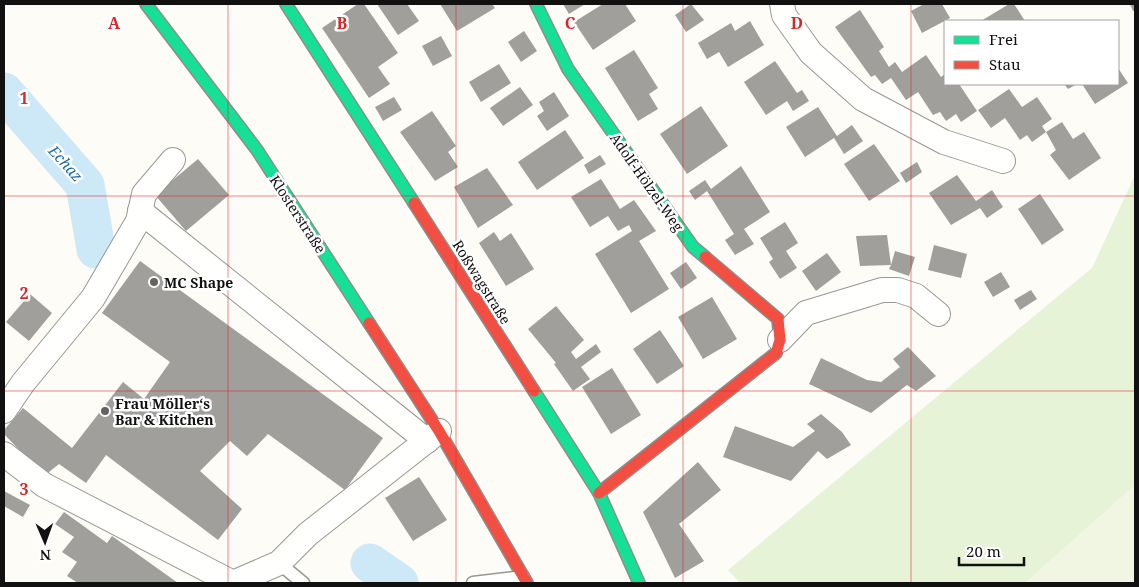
<svg xmlns="http://www.w3.org/2000/svg" width="1139" height="587" font-family="'Noto Serif',serif">
<style>
.green{fill:#e7f3d7}
.pitch{fill:#f0f6e1}
.lines{fill:none;stroke-linecap:round;stroke-linejoin:round}
.river{stroke:#cde8f7;stroke-width:39}
.building{fill:#a19f9c}
.lane-casing{stroke:#979795;stroke-width:15}
.street-casing{stroke:#979795;stroke-width:26}
.fast-casing{stroke:#8e8d8b;stroke-width:14}
.jam-casing{stroke:#8e8d8b;stroke-width:14}
.lane{stroke:#fffffe;stroke-width:12}
.street{stroke:#fffffe;stroke-width:24}
.fast{stroke:#16e098;stroke-width:11}
.jam{stroke:#f24e42;stroke-width:11}
.grid{fill:none;stroke:#d62828;stroke-width:1;stroke-opacity:0.55}
.poi-dot{fill:#646362;stroke:#fff;stroke-width:2}
.labels{text-anchor:middle;dominant-baseline:central;stroke-width:5;stroke-linejoin:round;paint-order:stroke}
.street-label{font-size:14px;fill:#111;stroke:#fff}
.poi-label{font-size:14px;font-weight:bold;fill:#111;stroke:#fff;text-anchor:start}
.water-label{font-size:15px;font-style:italic;fill:#1768a6;stroke:#fff}
.grid-label{font-size:16px;text-anchor:middle;font-weight:bold;fill:#d62828;stroke:#fff;stroke-width:5;stroke-linejoin:round;paint-order:stroke}
</style>
<rect width="100%" height="100%" fill="#fdfcf7"/>
<polygon class="green" points="1135,175 1135,485 1025,583 740,583 728,570 1092,268"/>
<polygon class="pitch" points="1135,485 1135,583 1025,583"/>
<g class="lines">
<g class="river">
<polyline points="4,92 85,185 96,249"/>
<polyline points="370,563 399,583"/>
</g>
</g>
<g class="building">
<polygon points="358,4 364,4 398,53 378,67 390,84 369,98 322,28"/>
<polygon points="377,4 407,4 419,21 398,35"/>
<polygon points="440,4 492,4 495,8 457,31"/>
<polygon points="563,4 585,4 569,14"/>
<polygon points="603,4 625,4 636,21 593,50 574,22"/>
<polygon points="691,4 704,20 686,32 675,15"/>
<polygon points="924,4 942,4 950,18 922,33 911,11"/>
<polygon points="1009,4 1014,4 1025,21 981,21"/>
<polygon points="1130,4 1135,4 1135,10 1133,11"/>
<polygon points="860,10 884,47 879,51 889,67 895,62 902,72 926,55 941,77 945,74 945,84 959,84 977,111 961,122 956,114 946,121 940,112 933,115 918,92 906,100 891,78 882,84 875,75 871,77 835,27"/>
<polygon points="750,21 764,45 728,67 719,52 707,59 698,43 731,23 735,31"/>
<polygon points="524,31 537,51 521,62 508,42"/>
<polygon points="441,36 452,56 433,66 422,46"/>
<polygon points="634,50 658,88 649,94 658,109 638,121 605,68"/>
<polygon points="775,61 797,93 802,90 809,101 793,111 787,101 766,115 744,82"/>
<polygon points="499,64 511,83 481,102 469,82"/>
<polygon points="1118,68 1128,83 1095,104 1082,84 1118,84"/>
<polygon points="1064,84 1077,84 1068,89"/>
<polygon points="520,87 533,105 503,126 490,108"/>
<polygon points="1009,89 1022,107 1037,97 1052,119 1042,126 1046,132 1032,142 1027,135 1020,140 1005,118 991,128 978,110"/>
<polygon points="554,92 569,116 547,131 537,116 544,111 539,102"/>
<polygon points="394,97 402,110 383,121 375,107"/>
<polygon points="701,106 728,146 687,174 660,134"/>
<polygon points="818,107 837,136 852,125 863,141 844,154 834,138 805,157 786,127"/>
<polygon points="432,111 456,146 448,152 458,167 435,181 400,132"/>
<polygon points="1062,122 1073,139 1084,132 1101,158 1069,180 1050,155 1056,150 1046,132"/>
<polygon points="565,130 584,158 537,190 518,162"/>
<polygon points="874,144 900,181 869,201 844,164"/>
<polygon points="600,155 606,164 589,174 584,165"/>
<polygon points="198,159 229,195 186,231 155,195"/>
<polygon points="917,162 922,172 906,183 900,173"/>
<polygon points="741,166 770,212 744,229 754,244 735,255 725,240 734,234 707,191 695,200 689,191 705,180 711,189"/>
<polygon points="487,168 513,205 478,228 454,187"/>
<polygon points="957,175 976,201 992,190 1003,207 987,218 980,208 951,225 929,193"/>
<polygon points="601,179 620,209 634,200 656,231 639,241 669,289 631,313 595,254 632,231 629,225 618,231 608,216 590,227 571,197"/>
<polygon points="1040,194 1064,230 1042,245 1018,209"/>
<polygon points="785,222 798,243 786,251 797,268 780,279 769,262 773,259 760,238"/>
<polygon points="494,232 500,241 511,233 534,269 506,286 479,243"/>
<polygon points="887,235 891,265 895,251 915,257 909,276 889,269 891,265 860,266 856,236"/>
<polygon points="934,245 967,254 961,278 928,270"/>
<polygon points="827,253 841,272 816,291 802,271"/>
<polygon points="140,261 383,438 345,490 268,434 247,456 230,441 200,471 242,509 218,540 106,455 86,483 59,464 44,476 4,434 4,430 23,408 72,448 123,382 144,399 170,362 102,313"/>
<polygon points="686,262 697,278 681,289 670,273"/>
<polygon points="1001,272 1010,287 993,297 984,282"/>
<polygon points="1031,290 1037,299 1020,310 1014,300"/>
<polygon points="30,294 52,313 29,341 6,322"/>
<polygon points="712,297 737,339 703,359 678,317"/>
<polygon points="556,306 584,340 571,352 576,359 596,344 601,352 581,367 590,379 573,391 554,364 556,363 528,329"/>
<polygon points="660,330 684,366 657,384 633,349"/>
<polygon points="908,347 936,376 916,391 907,385 871,413 809,384 821,358 867,380 881,382 900,367 893,359"/>
<polygon points="612,368 641,415 611,434 582,387"/>
<polygon points="821,414 842,432 851,445 827,459 818,451 791,481 723,457 735,426 793,447 815,431 807,424"/>
<polygon points="698,462 721,490 679,524 704,561 675,578 643,512"/>
<polygon points="419,477 447,520 413,541 385,498"/>
<polygon points="4,491 30,505 23,517 4,506"/>
<polygon points="64,512 107,543 112,536 178,583 78,583 67,576 77,562 62,552 74,537 55,524"/>
</g>
<g class="lines">
<defs>
<g id="lane">
<polyline points="279,563 303,583"/>
<polyline points="473,583 523,577"/>
</g>
<g id="street">
<polyline points="782,4 784,15 811,53 863,99 944,142 1003,161"/>
<polyline points="140,211 427,441"/>
<polyline points="780,340 806,313 882,290 898,290 916,296 938,314"/>
<polyline points="4,411 23,383 93,298 138,221 144,194 173,160"/>
<polyline points="4,454 44,485 233,583 279,563 308,534 439,431"/>
</g>
<g id="fast">
<polyline points="146,4 257,150 369,323"/>
<polyline points="286,4 414,203"/>
<polyline points="536,4 568,69 693,247 705,257"/>
<polyline points="534,391 599,493 639,583"/>
</g>
<g id="jam">
<polyline points="414,203 534,391"/>
<polyline points="369,323 439,431 527,583"/>
<polyline points="599,493 776,353 780,340 778,319 705,257"/>
</g>
</defs>
<use href="#lane" class="lane-casing"/>
<use href="#street" class="street-casing"/>
<use href="#fast" class="fast-casing"/>
<use href="#jam" class="jam-casing"/>
<use href="#lane" class="lane"/>
<use href="#street" class="street"/>
<use href="#fast" class="fast"/>
<use href="#jam" class="jam"/>
</g>
<path class="grid" d="M228,4V583M456,4V583M683,4V583M911,4V583M4,196H1135M4,391H1135"/>
<g class="poi-dot">
<circle cx="154" cy="282" r="5"/>
<circle cx="105" cy="411" r="5"/>
</g>
<g class="labels">
<g class="street-label">
<text transform="translate(647 182) rotate(55)">Adolf-Hölzel-Weg</text>
<text transform="translate(298 214) rotate(57)">Klosterstraße</text>
<text transform="translate(482 282) rotate(58)">Roßwagstraße</text>
</g>
<g class="poi-label">
<text x="164" y="282">MC Shape</text>
<text x="115" y="403">Frau Möller‘s<tspan x="115" dy="16">Bar &amp; Kitchen</tspan></text>
</g>
<g class="water-label">
<text transform="translate(66 163) rotate(48)">Echaz</text>
</g>
</g>
<g class="grid-label">
<text x="114" y="29">A</text>
<text x="342" y="29">B</text>
<text x="570" y="29">C</text>
<text x="797" y="29">D</text>
<text x="24" y="104">1</text>
<text x="24" y="299">2</text>
<text x="24" y="495">3</text>
</g>
<rect width="1139" height="587" fill="none" stroke="#111111" stroke-width="10"/>
<rect x="944" y="20" width="175" height="65" fill="#ffffff" stroke="#a0a0a0"/>
<rect x="954" y="36" width="25" height="8" fill="#16e098" stroke="#a0a0a0"/>
<text x="989" y="45" font-size="15" fill="#111111">Frei</text>
<rect x="954" y="61" width="25" height="8" fill="#f24e42" stroke="#a0a0a0"/>
<text x="989" y="70" font-size="15" fill="#111111">Stau</text>
<g transform="translate(45 542) rotate(178)" stroke="#ffffff" stroke-width="4" paint-order="stroke">
<path d="M0-4L9 19L0 12L-9 19Z" fill="#111111"/>
<text y="-8" font-size="14" font-weight="bold" text-anchor="middle" fill="#111111">N</text>
</g>
<path d="M959 557v8h65v-8" fill="none" stroke="#111111" stroke-width="2.5"/>
<text x="966" y="557" font-size="15" fill="#111111" stroke="#ffffff" stroke-width="4" paint-order="stroke">20 m</text>
</svg>
